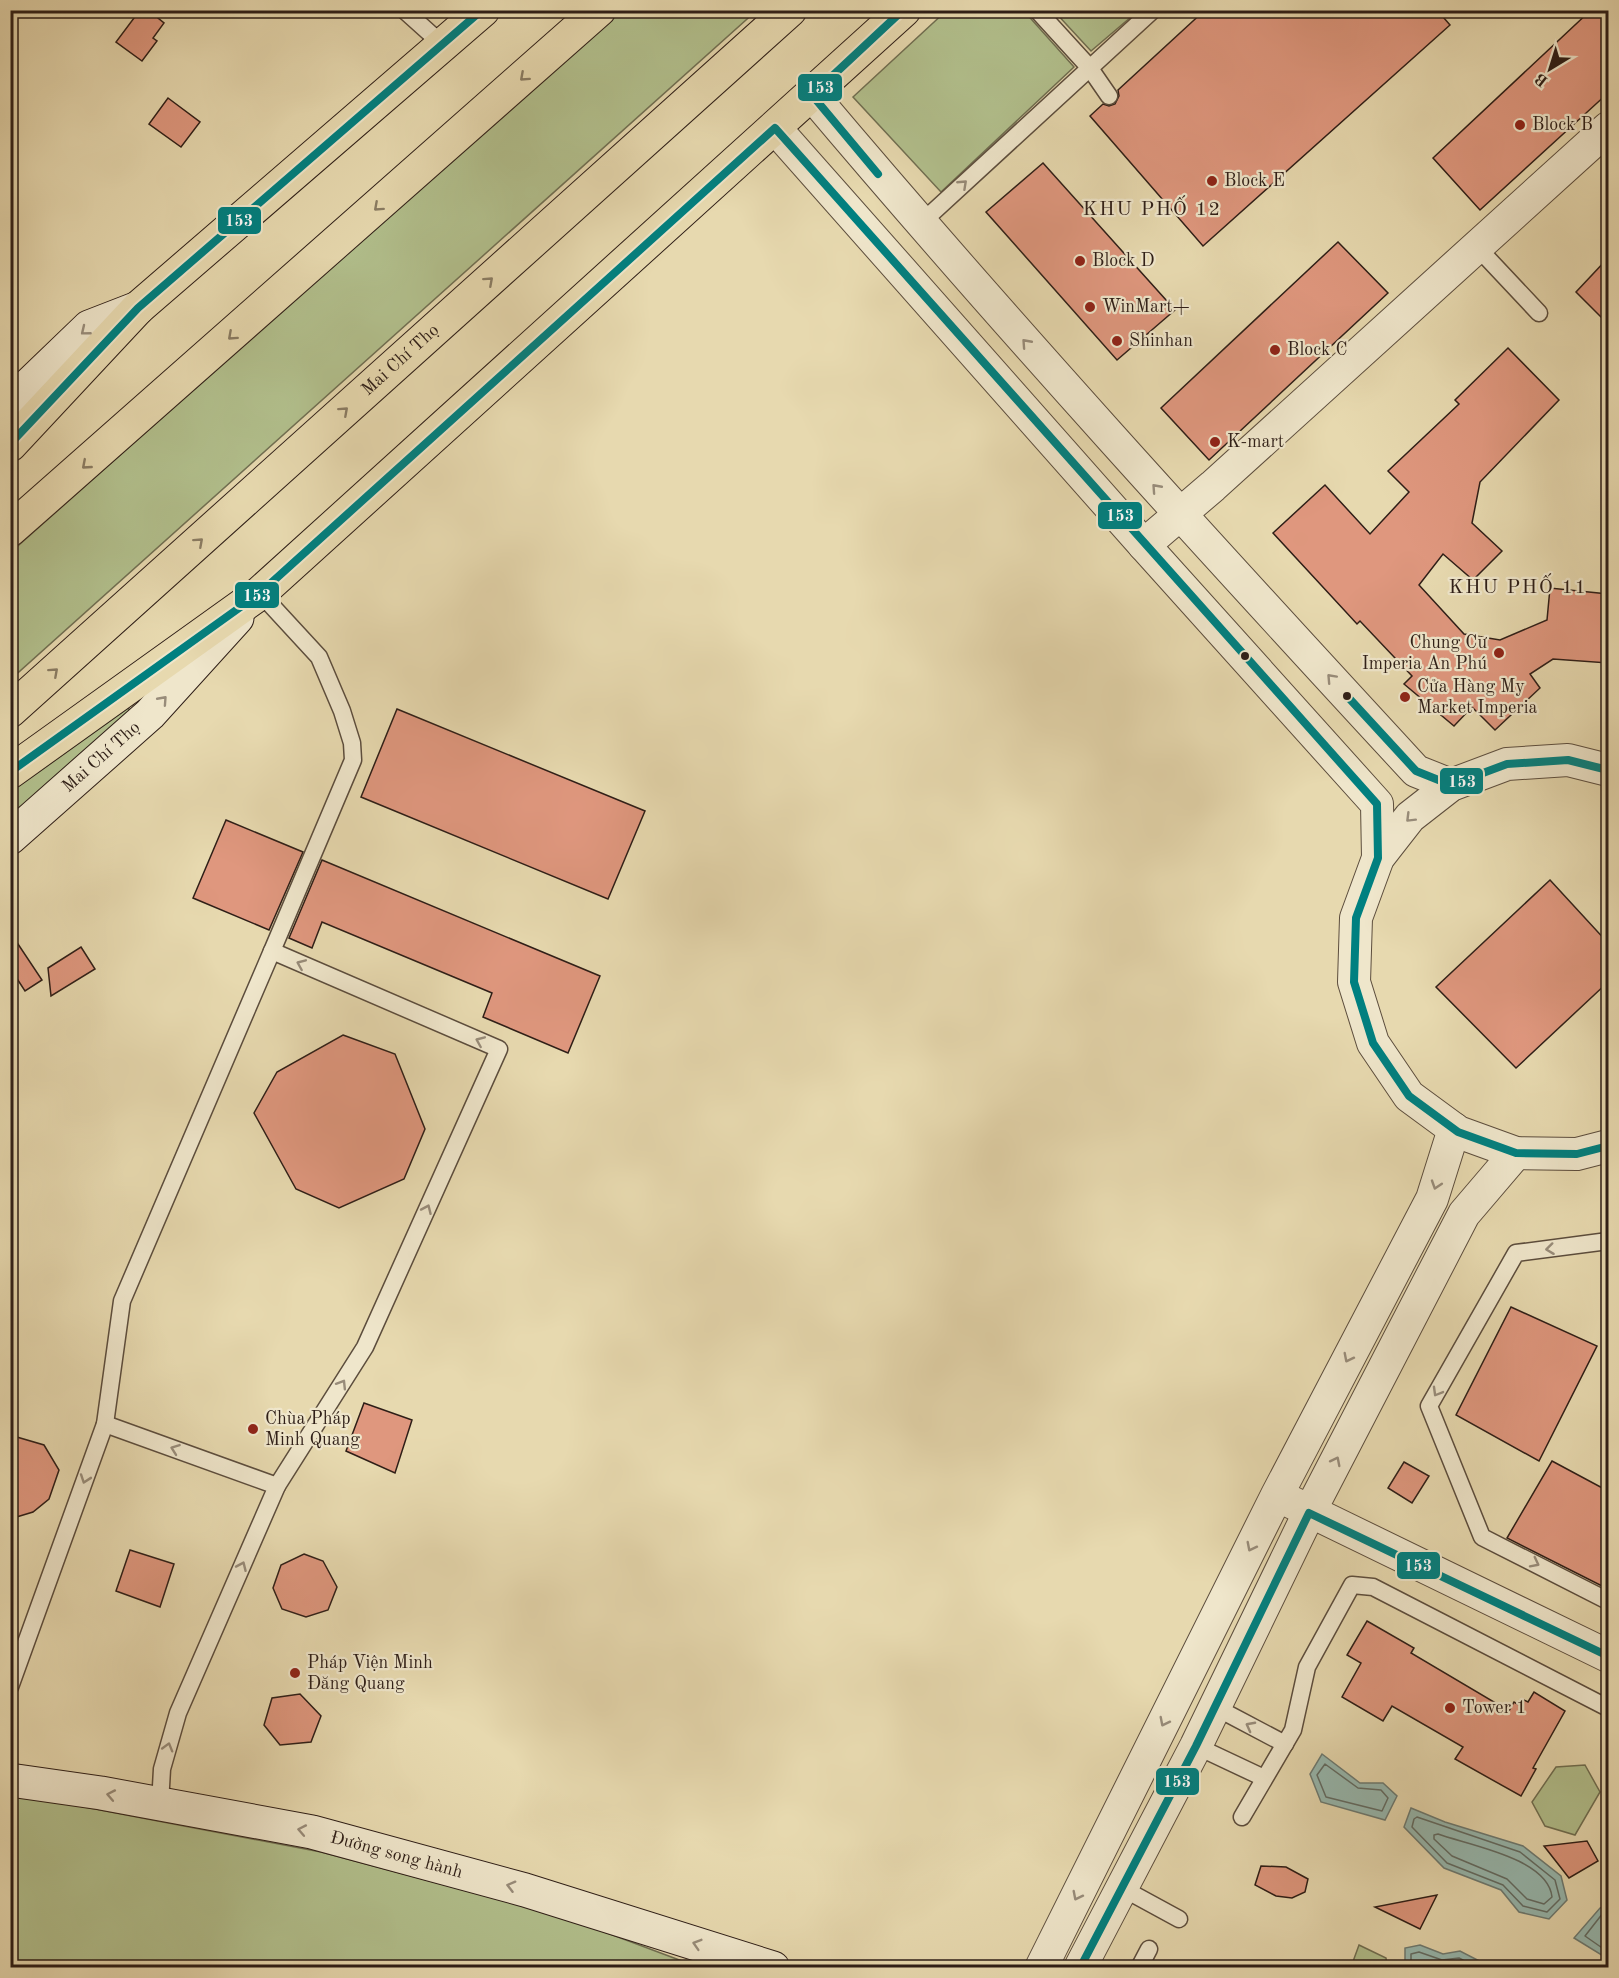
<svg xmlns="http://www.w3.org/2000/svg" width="1619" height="1978" font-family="'Old Standard TT',serif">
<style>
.green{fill:#b2c08d;stroke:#706f52;stroke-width:1.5}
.water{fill:#97b9b0;stroke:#6d7b73;stroke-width:1.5}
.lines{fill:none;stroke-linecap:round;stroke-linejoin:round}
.shore{stroke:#626c64;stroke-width:1.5}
.building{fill:#df977e;stroke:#2e1e17;stroke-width:1.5}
.lane-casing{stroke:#5c4d3d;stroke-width:19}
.street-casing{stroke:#5c4d3d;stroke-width:34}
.secondary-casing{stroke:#2e1e17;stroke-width:35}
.primary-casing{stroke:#2e1e17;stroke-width:35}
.highway-casing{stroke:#2e1e17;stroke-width:35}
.lane{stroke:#efe6cb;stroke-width:16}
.street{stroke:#efe6cb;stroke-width:32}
.secondary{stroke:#efe6cb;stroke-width:33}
.primary{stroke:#e7d9af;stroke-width:33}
.highway{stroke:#e7d9af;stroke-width:33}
.bus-1-casing{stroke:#efe6cb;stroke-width:12}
.bus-1{stroke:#008080;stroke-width:8}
.oneway{stroke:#8a7c63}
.oneway2{stroke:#988c7a}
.poi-dot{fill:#8f2418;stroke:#efe6cb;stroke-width:2}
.bus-dot{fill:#2e1e17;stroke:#efe6cb;stroke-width:2}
.labels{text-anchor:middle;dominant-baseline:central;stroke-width:4.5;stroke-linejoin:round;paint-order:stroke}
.poi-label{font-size:18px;fill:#2e1e17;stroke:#efe6cb;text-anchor:start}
.street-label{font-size:18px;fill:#2e1e17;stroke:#efe6cb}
.neighbourhood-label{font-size:20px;letter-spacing:1.5px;fill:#2e1e17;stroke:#efe6cb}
.line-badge{stroke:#efe6cb;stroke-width:2}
.badge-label{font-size:16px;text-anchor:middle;font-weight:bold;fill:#fff}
</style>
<rect width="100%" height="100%" fill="#e7d9af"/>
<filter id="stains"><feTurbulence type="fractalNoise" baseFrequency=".00333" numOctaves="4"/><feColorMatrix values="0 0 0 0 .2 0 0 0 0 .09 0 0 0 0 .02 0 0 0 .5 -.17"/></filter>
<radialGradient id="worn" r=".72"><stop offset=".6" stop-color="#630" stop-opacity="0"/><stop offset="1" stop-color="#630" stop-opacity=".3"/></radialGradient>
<g class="green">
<polygon points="619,11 756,11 11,679 10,553"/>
<polygon points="946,11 1024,11 1074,67 941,192 853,97"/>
<polygon points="1054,11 1138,11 1091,51"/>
<polygon points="127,708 134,712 11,824 11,786"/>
<polygon points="1585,1765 1600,1792 1575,1835 1545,1826 1532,1802 1556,1767"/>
<polygon points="11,1793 321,1852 562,1916 698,1967 11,1968"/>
<polygon points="1359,1945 1386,1958 1387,1967 1351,1967"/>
</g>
<g class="water">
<polygon points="1322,1754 1360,1783 1383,1783 1397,1796 1385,1820 1321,1802 1310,1774"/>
<polygon points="1411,1808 1445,1822 1523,1846 1561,1876 1567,1900 1549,1919 1519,1912 1501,1890 1444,1868 1404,1827"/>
<polygon points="1608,1904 1608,1959 1574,1938 1600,1908"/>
<polygon points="1420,1945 1443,1954 1460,1951 1491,1967 1405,1967 1405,1948"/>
</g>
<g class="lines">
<g class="shore">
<polygon points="1325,1764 1358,1788 1381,1790 1388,1798 1382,1811 1326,1797 1317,1775"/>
<polygon points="1417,1817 1520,1852 1555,1880 1560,1899 1547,1912 1523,1906 1503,1885 1447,1863 1412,1827 1414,1819"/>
<path d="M1438,1834C1468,1845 1548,1858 1552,1897L1544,1904L1527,1899L1507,1879L1452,1856L1434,1839V1835Z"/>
<polyline points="1608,1911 1603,1913 1585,1936 1608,1952"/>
<polyline points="1411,1968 1411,1954 1419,1952 1442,1960 1459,1958 1478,1968"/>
</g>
</g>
<g class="building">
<polygon points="140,10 148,10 164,23 153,38 157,41 142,61 116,42"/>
<polygon points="1205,10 1437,10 1450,25 1203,246 1090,116 1103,104 1109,106 1115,104 1119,96 1118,90"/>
<polygon points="1591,10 1608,10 1608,93 1480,210 1433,158"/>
<polygon points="168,98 200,122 181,147 149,124"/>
<polygon points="1043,163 1175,310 1117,360 986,212"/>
<polygon points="1338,242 1388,293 1209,460 1161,408"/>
<polygon points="1608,258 1608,324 1576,292"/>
<polygon points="1508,348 1559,400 1480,482 1472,523 1502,551 1473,580 1443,554 1419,585 1464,634 1500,640 1547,620 1550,588 1608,594 1608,663 1553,659 1530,674 1540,688 1495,730 1472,707 1454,726 1404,684 1412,676 1360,621 1357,624 1273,533 1325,485 1370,534 1409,492 1388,471 1459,404 1455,400"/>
<polygon points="397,709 645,811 608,899 361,797"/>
<polygon points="226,820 303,852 269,930 193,898"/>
<polygon points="322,860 600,976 568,1053 483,1017 492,993 322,922 312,948 289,938"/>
<polygon points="1550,880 1608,943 1608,982 1516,1068 1436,987"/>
<polygon points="10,932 42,980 25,991 10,968"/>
<polygon points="81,947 95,969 51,996 48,968"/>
<polygon points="343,1035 395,1054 425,1129 404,1179 339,1208 296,1189 254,1113 277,1072"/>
<polygon points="1511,1307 1597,1346 1539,1461 1456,1415"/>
<polygon points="364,1403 412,1420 395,1473 346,1451"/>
<polygon points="10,1435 44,1445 59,1470 49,1499 33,1512 10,1519"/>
<polygon points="1552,1461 1608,1491 1608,1589 1507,1538"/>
<polygon points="1404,1462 1429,1476 1412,1503 1388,1488"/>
<polygon points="130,1550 174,1564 160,1607 116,1591"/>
<polygon points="304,1554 323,1561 337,1587 328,1610 306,1617 282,1609 273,1588 281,1565"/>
<polygon points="1367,1621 1414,1648 1411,1653 1509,1711 1514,1702 1519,1705 1522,1699 1528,1702 1534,1692 1565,1711 1533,1768 1536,1769 1521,1796 1455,1759 1463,1747 1392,1706 1383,1721 1342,1697 1361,1663 1347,1655"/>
<polygon points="300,1694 321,1716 311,1742 280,1745 264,1725 272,1698"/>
<polygon points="1587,1841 1598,1861 1569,1878 1544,1846"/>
<polygon points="1261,1866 1286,1867 1308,1879 1305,1892 1292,1898 1276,1896 1255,1885"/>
<polygon points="1437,1895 1420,1929 1375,1907"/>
</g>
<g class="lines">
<defs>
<g id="lane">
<polyline points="404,10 443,45"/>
<polyline points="1037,10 1089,67 1109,96"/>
<polyline points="920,224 1153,10"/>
<polyline points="1477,247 1539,313"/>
<polyline points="260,593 319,657 342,711 352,743 353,760 272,951"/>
<polyline points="1608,1241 1516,1253 1429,1406 1482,1537 1608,1601"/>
<polyline points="105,1424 277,1486 178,1713 162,1769 160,1804"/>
<polyline points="10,1687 105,1424 122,1301 272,951 499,1049 365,1347 277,1486"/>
<polyline points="1215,1707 1285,1744"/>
<polyline points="1196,1746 1264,1778"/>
<polyline points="1242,1817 1293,1730 1307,1667 1352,1585 1373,1587 1608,1708"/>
<polyline points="1122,1888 1179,1919"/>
<polyline points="1139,1968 1149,1949"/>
</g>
<g id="street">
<path d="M812,95C1007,326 1211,549 1416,771L1451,785"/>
<polyline points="775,128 1144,545 1377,804 1378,858"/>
<polyline points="1144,545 1213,486 1608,128"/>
<polyline points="1608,770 1568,760 1507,764 1451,785 1410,817 1378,858 1356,918 1354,982 1373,1043 1409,1096 1458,1132 1516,1153 1577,1154 1608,1146"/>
<polyline points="1291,1502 1608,1656"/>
<polyline points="1041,1968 1277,1495 1432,1199 1454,1129"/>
<polyline points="1080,1968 1196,1746 1309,1513 1464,1214 1516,1153"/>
</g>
<g id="secondary">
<polyline points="10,403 89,327 138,308"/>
<path id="s1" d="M10,838L150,714L237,618"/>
<path id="s2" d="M10,1780L101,1793L312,1832L525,1890L773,1968"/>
</g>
<g id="primary">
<polyline points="10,445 138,308 483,10"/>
<polyline points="10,772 260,593 904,10"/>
</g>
<g id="highway">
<polyline points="10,530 599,10"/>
<path id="s3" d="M10,711L790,10"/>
</g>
</defs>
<use href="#lane" class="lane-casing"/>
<use href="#street" class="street-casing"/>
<use href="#secondary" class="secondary-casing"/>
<use href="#primary" class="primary-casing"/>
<use href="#highway" class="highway-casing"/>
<use href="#lane" class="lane"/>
<use href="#street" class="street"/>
<use href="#secondary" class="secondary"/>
<use href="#primary" class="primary"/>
<use href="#highway" class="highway"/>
<defs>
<g id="bus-1">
<polyline points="878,174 812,95 903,10"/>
<polyline points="10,444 138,308 482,10"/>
<polyline points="1347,696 1416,771 1451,785 1507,764 1568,760 1608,770"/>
<polyline points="10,772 260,593 775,128 1377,804 1378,858 1356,918 1354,982 1373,1043 1409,1096 1458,1132 1516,1153 1577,1154 1608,1146"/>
<polyline points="1080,1968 1196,1746 1309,1513 1608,1656"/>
</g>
</defs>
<use href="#bus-1" class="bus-1-casing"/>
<use href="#bus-1" class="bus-1"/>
</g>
<defs><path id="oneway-chevron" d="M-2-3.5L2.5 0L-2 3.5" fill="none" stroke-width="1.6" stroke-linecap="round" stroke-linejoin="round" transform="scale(1.5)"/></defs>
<g class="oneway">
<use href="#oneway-chevron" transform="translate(524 77) rotate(138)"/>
<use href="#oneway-chevron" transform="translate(378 207) rotate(138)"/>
<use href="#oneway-chevron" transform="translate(489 281) rotate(-42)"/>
<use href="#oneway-chevron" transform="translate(232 336) rotate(138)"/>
<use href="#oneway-chevron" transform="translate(344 411) rotate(-42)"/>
<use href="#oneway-chevron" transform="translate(86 465) rotate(139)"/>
<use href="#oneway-chevron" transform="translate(199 542) rotate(-42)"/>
<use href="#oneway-chevron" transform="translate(54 672) rotate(-42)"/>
</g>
<g class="oneway2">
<use href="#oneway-chevron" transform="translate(963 184) rotate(-43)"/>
<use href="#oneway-chevron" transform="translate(85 331) rotate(141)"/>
<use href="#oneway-chevron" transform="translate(1026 343) rotate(-132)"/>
<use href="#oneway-chevron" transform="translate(1156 488) rotate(-132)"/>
<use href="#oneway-chevron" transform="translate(1331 678) rotate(-133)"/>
<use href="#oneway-chevron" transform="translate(163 700) rotate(-48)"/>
<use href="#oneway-chevron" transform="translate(1410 818) rotate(135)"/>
<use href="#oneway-chevron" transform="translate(301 964) rotate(-157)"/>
<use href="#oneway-chevron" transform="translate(480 1041) rotate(-157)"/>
<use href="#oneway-chevron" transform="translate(1436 1185) rotate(108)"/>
<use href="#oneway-chevron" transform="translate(427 1209) rotate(-66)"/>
<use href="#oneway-chevron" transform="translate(1550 1249) rotate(173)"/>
<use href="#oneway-chevron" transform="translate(1348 1358) rotate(117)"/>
<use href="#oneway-chevron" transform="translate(342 1384) rotate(-58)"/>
<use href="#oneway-chevron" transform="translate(1437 1392) rotate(120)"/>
<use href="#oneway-chevron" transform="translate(175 1449) rotate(-160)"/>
<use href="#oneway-chevron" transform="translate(1336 1461) rotate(-63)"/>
<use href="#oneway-chevron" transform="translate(85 1479) rotate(109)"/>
<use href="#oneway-chevron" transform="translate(1251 1547) rotate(117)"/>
<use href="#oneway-chevron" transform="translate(1535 1563) rotate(27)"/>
<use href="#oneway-chevron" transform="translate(242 1566) rotate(-66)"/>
<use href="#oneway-chevron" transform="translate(1164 1722) rotate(117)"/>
<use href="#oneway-chevron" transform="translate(1250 1726) rotate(-152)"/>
<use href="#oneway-chevron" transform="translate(168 1747) rotate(-74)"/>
<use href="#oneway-chevron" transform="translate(111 1795) rotate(-169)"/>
<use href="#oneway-chevron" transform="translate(302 1830) rotate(-169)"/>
<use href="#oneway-chevron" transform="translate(511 1886) rotate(-165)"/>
<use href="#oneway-chevron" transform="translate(1077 1896) rotate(117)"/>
<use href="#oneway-chevron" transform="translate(697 1944) rotate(-163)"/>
</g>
<g class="poi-dot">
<circle cx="1520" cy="125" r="6"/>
<circle cx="1212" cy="181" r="6"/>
<circle cx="1080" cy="261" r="6"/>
<circle cx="1090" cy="307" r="6"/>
<circle cx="1117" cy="341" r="6"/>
<circle cx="1275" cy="350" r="6"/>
<circle cx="1215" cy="442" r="6"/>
<circle cx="1499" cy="653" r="6"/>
<circle cx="1405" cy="697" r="6"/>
<circle cx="253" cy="1429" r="6"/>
<circle cx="295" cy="1673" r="6"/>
<circle cx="1450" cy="1708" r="6"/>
</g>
<g class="bus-dot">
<circle cx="1245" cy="656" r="5"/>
<circle cx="1347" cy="696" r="5"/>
</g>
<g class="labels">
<g class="poi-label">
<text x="1532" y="125">Block B</text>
<text x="1224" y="181">Block E</text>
<text x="1092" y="261">Block D</text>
<text x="1102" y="307">WinMart+</text>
<text x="1129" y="341">Shinhan</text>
<text x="1287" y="350">Block C</text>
<text x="1227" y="442">K-mart</text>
<text x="1487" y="643" text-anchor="end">Chung Cư<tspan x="1487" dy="21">Imperia An Phú</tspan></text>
<text x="1417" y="687">Cửa Hàng My<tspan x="1417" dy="21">Market Imperia</tspan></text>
<text x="265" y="1419">Chùa Pháp<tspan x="265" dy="21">Minh Quang</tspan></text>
<text x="307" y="1663">Pháp Viện Minh<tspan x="307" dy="21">Đăng Quang</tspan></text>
<text x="1462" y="1708">Tower 1</text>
</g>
<g class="street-label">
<text stroke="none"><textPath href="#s3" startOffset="525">Mai Chí Thọ</textPath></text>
<text stroke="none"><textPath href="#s1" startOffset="122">Mai Chí Thọ</textPath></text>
<text stroke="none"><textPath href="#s2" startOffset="394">Đường song hành</textPath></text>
</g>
<g class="neighbourhood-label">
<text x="1152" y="210">KHU PHỐ 12</text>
<text x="1518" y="588">KHU PHỐ 11</text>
</g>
</g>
<g class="line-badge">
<rect x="797" y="73" width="46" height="29" rx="6" fill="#008080"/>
<rect x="217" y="206" width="45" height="29" rx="6" fill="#008080"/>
<rect x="1097" y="501" width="46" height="29" rx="6" fill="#008080"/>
<rect x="234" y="581" width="46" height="28" rx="6" fill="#008080"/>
<rect x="1439" y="767" width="45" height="28" rx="6" fill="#008080"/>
<rect x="1396" y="1551" width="45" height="29" rx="6" fill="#008080"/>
<rect x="1155" y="1767" width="45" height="29" rx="6" fill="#008080"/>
</g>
<g class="badge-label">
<text x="820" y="93">153</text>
<text x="239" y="226">153</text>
<text x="1120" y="521">153</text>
<text x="257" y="601">153</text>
<text x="1462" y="787">153</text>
<text x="1418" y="1571">153</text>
<text x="1177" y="1787">153</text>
</g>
<rect width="1619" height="1978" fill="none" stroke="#e7d9af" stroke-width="36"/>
<rect x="12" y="12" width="1595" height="1954" fill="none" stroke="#2e1e17" stroke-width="3"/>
<rect x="18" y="18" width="1583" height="1942" fill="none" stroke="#2e1e17" stroke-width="1.5"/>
<g transform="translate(1550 69) rotate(218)" stroke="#efe6cb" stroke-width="4.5" paint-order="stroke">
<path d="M0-4.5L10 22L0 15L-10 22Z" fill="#2e1e17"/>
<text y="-9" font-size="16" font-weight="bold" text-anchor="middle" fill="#2e1e17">B</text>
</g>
<rect width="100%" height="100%" filter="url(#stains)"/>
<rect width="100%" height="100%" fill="url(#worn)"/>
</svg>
